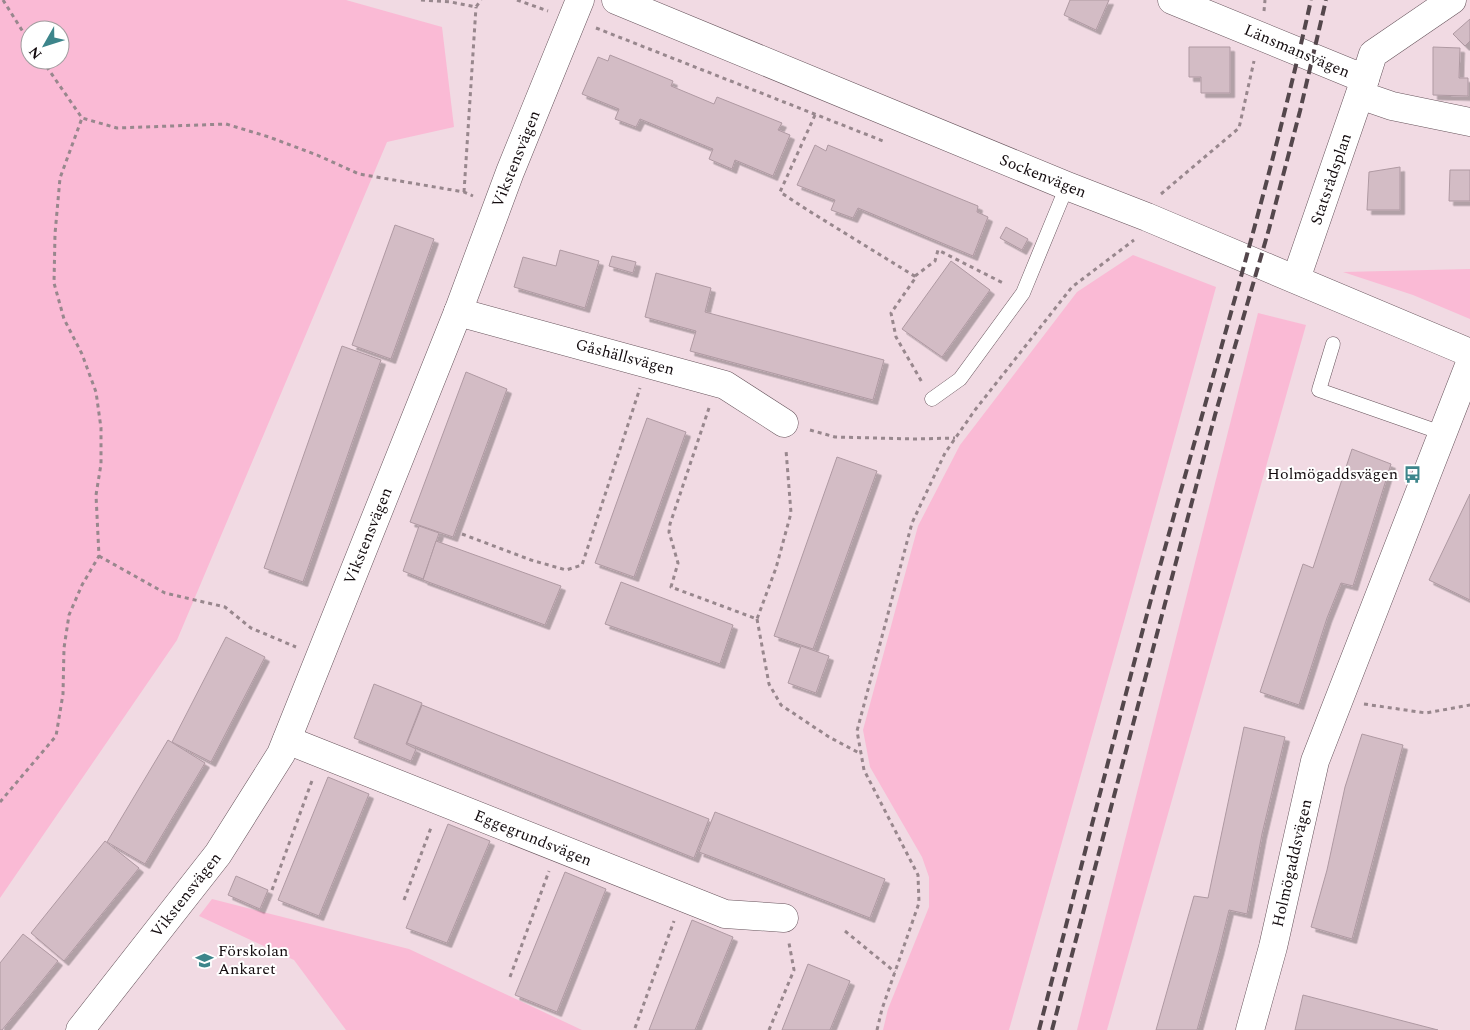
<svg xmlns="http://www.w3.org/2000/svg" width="1470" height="1030" font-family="Spectral,serif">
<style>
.green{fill:#fabad5;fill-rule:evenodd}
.building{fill:#d3bcc5;stroke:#af99a2;filter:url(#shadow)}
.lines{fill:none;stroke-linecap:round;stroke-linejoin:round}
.service-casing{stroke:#67545c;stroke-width:15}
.minor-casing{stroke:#67545c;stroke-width:29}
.tertiary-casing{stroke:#67545c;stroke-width:29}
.path{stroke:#98878d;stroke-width:3;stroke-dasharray:4 4;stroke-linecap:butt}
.service{stroke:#fff;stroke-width:14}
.minor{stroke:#fff;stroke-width:28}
.tertiary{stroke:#fff;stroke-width:28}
.rail{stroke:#54474c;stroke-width:4;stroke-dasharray:10 5;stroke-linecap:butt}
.labels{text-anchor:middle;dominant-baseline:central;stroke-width:4;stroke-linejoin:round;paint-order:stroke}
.street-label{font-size:16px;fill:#130b0e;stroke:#fff}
.poi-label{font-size:16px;fill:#130b0e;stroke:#fff;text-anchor:end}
</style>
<defs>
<filter id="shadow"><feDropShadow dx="4.5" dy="4.5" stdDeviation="0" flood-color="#0004"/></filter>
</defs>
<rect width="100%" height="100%" fill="#f1dae3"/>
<g class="green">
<path d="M0,0H346L442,27L454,127L387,142L177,640L0,898ZM30,30H60V60H30Z"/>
<polygon points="1133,255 1216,287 1125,618 1009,1030 883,1030 888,1009 929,907 929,877 922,857 870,767 863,730 918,526 960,445 1077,292"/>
<polygon points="1470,269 1470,319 1413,295 1343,272"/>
<polygon points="1258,313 1306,325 1107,1030 1077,1030"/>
<polygon points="212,899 409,949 582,1030 346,1030 294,960 199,916"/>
</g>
<g class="building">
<polygon points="1070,0 1109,0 1096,30 1064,15"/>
<polygon points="1470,19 1470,41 1465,46 1453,34"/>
<polygon points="1189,47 1230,47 1230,93 1201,93 1201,77 1189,77"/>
<polygon points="1433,47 1460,48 1459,78 1468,78 1468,96 1433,95"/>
<polygon points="610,55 673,81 671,86 714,104 717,97 782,123 778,130 790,135 773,176 735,160 732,169 709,159 713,149 640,119 636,127 615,119 619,109 582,94 598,57 608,61"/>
<polygon points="815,145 826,151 828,145 978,206 977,212 988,217 973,256 858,208 853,218 831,210 835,200 797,185"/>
<polygon points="1400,167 1400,210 1367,210 1369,172"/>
<polygon points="1450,170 1470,170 1470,201 1449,201"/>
<polygon points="395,225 434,239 391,359 352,345"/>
<polygon points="1006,227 1028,239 1022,250 1000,238"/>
<polygon points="560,250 599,261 585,308 514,287 523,257 556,266"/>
<polygon points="612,256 636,262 633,273 609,266"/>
<polygon points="951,261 990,290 942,357 902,329"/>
<polygon points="656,273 711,288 705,312 884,360 873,400 690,351 696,331 645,317"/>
<polygon points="342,346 381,360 303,582 264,568"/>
<polygon points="466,372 507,389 453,537 410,522"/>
<polygon points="647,418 686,432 634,577 595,563"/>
<polygon points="1352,449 1391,464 1353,586 1341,583 1327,618 1299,705 1260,692 1303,564 1313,568"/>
<polygon points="837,457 877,471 813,649 774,636"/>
<polygon points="1470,494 1470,600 1429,580"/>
<polygon points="419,526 439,533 423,579 403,571"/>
<polygon points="436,541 561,586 545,625 423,580"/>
<polygon points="621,582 733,625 720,664 605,624"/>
<polygon points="226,637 265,657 211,762 172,742"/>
<polygon points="801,646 829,656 816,693 788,683"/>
<polygon points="374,684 422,703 406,744 416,749 411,761 354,738"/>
<polygon points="422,705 709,819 694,858 407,743"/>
<polygon points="1244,727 1285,737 1262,834 1247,914 1229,910 1219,951 1197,1030 1156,1030 1194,896 1208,898"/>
<polygon points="1362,734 1403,745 1352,939 1311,927 1327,870 1345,787"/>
<polygon points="168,740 205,763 145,864 107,842"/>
<polygon points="328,777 369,794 319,916 278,900"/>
<polygon points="715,812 885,879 870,918 699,852"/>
<polygon points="448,824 490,841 447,943 406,928"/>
<polygon points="105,841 139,868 64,961 31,933"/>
<polygon points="565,872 606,889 557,1012 515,995"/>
<polygon points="236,876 268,890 260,909 228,895"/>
<polygon points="692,920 733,937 695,1030 649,1030"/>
<polygon points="23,934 58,961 2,1030 0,1030 0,963"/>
<polygon points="808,964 850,981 830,1030 782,1030"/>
<polygon points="1303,995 1438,1030 1295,1030"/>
</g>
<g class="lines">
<defs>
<g id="service">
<polyline points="1333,344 1319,390 1442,433"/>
<polyline points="932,399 960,379 1023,293 1067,186"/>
</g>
<g id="minor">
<polyline points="1172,0 1365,79 1373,54 1452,0"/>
<polyline points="1360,95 1392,106 1470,122"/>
<polyline points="1296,279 1365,79"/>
<polyline points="458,312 725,385 784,423"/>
<polyline points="287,740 725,914 784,918"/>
<polyline points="80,1030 218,854 281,754 458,312 510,172 580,0"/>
<polyline points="1250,1030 1273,947 1315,761 1470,363"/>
</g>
<polyline id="tertiary" points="616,0 1067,186 1147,217 1470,353"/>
</defs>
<use href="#service" class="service-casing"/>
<use href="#minor" class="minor-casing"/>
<use href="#tertiary" class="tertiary-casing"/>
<g class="path">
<polyline points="3,0 30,43"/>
<polyline points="421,0 451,2 476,7 481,0"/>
<polyline points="517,0 548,11"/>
<polyline points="1264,11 1265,0"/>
<polyline points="596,28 883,141"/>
<polyline points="42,60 82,118 117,128 226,124 269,137 317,155 359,174 464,192 473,196"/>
<polyline points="815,115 780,192 809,211 916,277 891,313 896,337 923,384"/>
<polyline points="464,192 476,7"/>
<polyline points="1161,194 1239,128 1254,61"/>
<polyline points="915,276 935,261 938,250 1005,284"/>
<polyline points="709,408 670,524 669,532 678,563 671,587 757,619 776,568 791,513 786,450"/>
<polyline points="810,430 835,437 914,439 955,438"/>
<polyline points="462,534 531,560 566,570 582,565 640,388"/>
<polyline points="99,556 165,593 225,607 251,628 296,647"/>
<polyline points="757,619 769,684 781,705 829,737 861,754"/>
<polyline points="1364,704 1426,713 1470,705"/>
<polyline points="0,802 56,736 63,694 64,648 69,615 82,585 99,556 96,495 101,464 101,428 96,392 82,354 64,319 54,283 55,234 60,178 82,118"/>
<polyline points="272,890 313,778"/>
<polyline points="404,900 432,825"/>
<polyline points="845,931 895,972"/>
<polyline points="510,977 549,871"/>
<polyline points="635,1028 674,921"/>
<polyline points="769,1030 794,970 789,943"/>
<polyline points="877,1030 882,1009 919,903 918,875 864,770 857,731 912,523 945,453 975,410 1072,287 1134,240"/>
</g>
<use href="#service" class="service"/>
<use href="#minor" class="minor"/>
<use href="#tertiary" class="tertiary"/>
<g class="rail">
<path d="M1039,1030C1081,869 1121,708 1165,548C1215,366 1270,185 1311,0"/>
<polyline points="1052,1030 1215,415 1269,229 1300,111 1326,0"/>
</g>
</g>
<defs>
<symbol id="bus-bare" viewBox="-9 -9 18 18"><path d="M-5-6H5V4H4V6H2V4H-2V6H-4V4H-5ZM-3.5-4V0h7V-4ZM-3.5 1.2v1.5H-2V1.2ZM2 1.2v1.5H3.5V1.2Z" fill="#3d858b" stroke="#fff" stroke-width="2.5" paint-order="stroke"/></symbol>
<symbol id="school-bare" viewBox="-9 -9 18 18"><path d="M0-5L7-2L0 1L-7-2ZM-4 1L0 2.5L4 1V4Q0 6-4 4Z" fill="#3d858b" stroke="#fff" stroke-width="2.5" paint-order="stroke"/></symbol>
</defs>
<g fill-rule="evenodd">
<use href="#bus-bare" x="1400" y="462" width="25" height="25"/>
<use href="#school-bare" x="192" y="948" width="25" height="25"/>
</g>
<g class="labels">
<g class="street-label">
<text transform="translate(1297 51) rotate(23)">Länsmansvägen</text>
<text transform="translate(516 159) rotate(-68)">Vikstensvägen</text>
<text transform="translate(1043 176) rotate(22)">Sockenvägen</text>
<text transform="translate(1331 179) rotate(-71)">Statsrådsplan</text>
<text transform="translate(625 357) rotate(15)">Gåshällsvägen</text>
<text transform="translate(368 536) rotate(-68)">Vikstensvägen</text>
<text transform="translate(533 838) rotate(22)">Eggegrundsvägen</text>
<text transform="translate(1292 863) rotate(-77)">Holmögaddsvägen</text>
<text transform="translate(186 895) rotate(-52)">Vikstensvägen</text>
</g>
<g class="poi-label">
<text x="1398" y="474">Holmögaddsvägen</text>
<text x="218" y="951" text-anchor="start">Förskolan<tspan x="218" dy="18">Ankaret</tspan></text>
</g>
</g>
<g transform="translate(45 45) rotate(231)"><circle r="24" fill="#ffffff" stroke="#a19d9f"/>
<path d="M0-4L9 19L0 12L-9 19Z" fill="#3d858b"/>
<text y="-8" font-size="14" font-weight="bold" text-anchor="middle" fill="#130b0e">N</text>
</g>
</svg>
